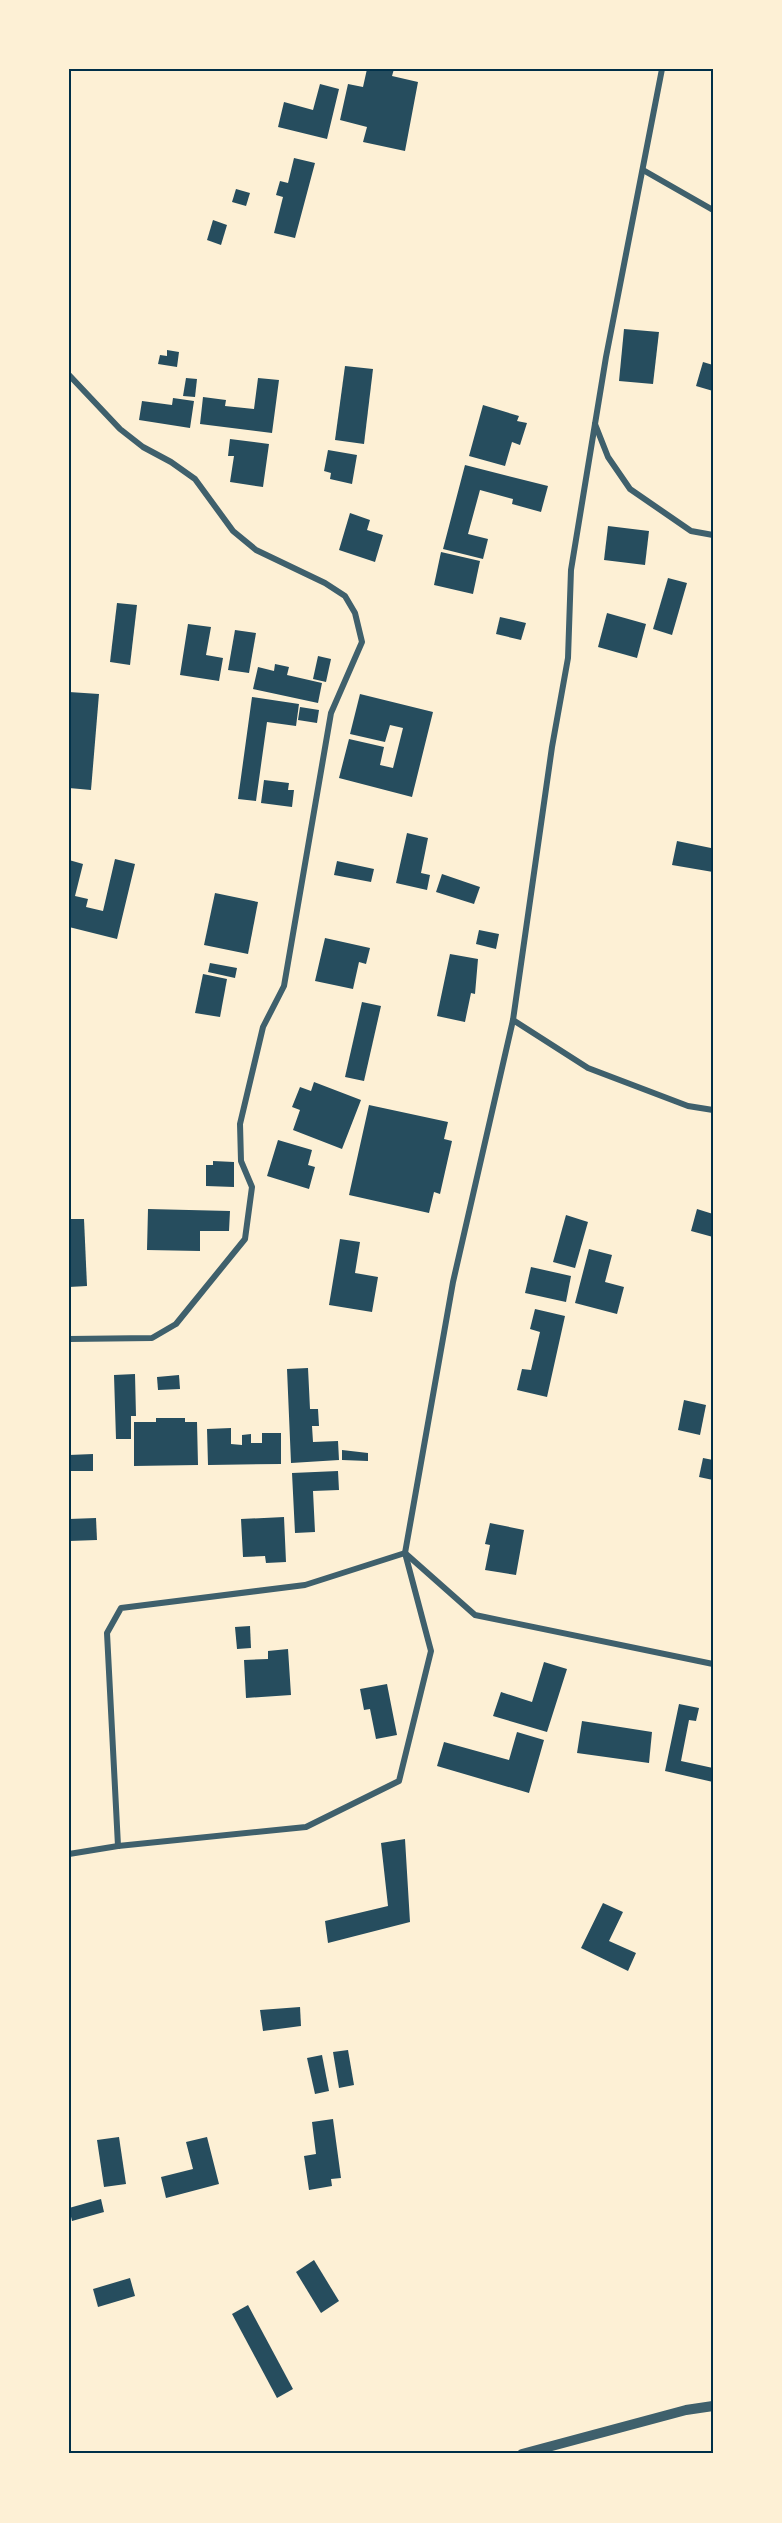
<svg xmlns="http://www.w3.org/2000/svg" width="782" height="2523" font-family="'Archivo Narrow',sans-serif">
<style>
.building{fill:#264d5e}
.lines{fill:none;stroke-linecap:round;stroke-linejoin:round}
.minor{stroke:#3f606c;stroke-width:6}
.tertiary{stroke:#3f606c;stroke-width:10}
.neatline{fill:none;stroke:#003049;stroke-width:2}
</style>
<rect width="100%" height="100%" fill="#fdf0d5"/>
<g class="building">
<polygon points="367,69 394,69 392,76 418,82 405,151 363,142 367,127 340,120 348,84 363,87"/>
<polygon points="320,84 339,89 327,139 278,127 284,102 313,110"/>
<polygon points="294,158 315,163 295,238 274,233 283,197 276,195 280,181 288,183"/>
<polygon points="236,189 250,193 246,206 232,202"/>
<polygon points="213,220 227,225 221,245 207,240"/>
<polygon points="624,329 659,332 653,384 619,381"/>
<polygon points="167,350 179,352 177,367 158,364 160,355 167,356"/>
<polygon points="703,362 713,365 713,391 696,386"/>
<polygon points="345,366 373,369 364,444 335,440"/>
<polygon points="186,378 197,379 195,397 183,396"/>
<polygon points="258,378 279,380 272,433 200,424 203,397 226,400 225,406 254,409"/>
<polygon points="173,398 194,401 190,428 139,420 142,401 172,405"/>
<polygon points="483,405 519,416 517,421 527,423 520,445 512,442 505,466 469,456"/>
<polygon points="230,439 269,444 263,487 230,482 234,456 228,456"/>
<polygon points="328,450 357,455 352,484 330,479 331,473 324,471"/>
<polygon points="465,465 548,486 541,512 512,504 513,499 480,490 468,534 488,539 483,559 443,549"/>
<polygon points="350,513 370,520 367,530 383,535 375,562 339,550"/>
<polygon points="608,526 649,531 645,565 604,560"/>
<polygon points="441,552 480,561 473,594 434,585"/>
<polygon points="668,578 687,583 672,635 653,629"/>
<polygon points="117,603 137,605 130,665 110,662"/>
<polygon points="607,613 646,624 637,658 598,647"/>
<polygon points="500,617 526,623 521,640 496,634"/>
<polygon points="188,624 211,627 206,655 223,658 219,681 180,675"/>
<polygon points="235,630 256,633 249,673 228,670"/>
<polygon points="318,656 331,659 326,682 313,679"/>
<polygon points="275,664 289,667 287,675 322,683 318,703 253,689 258,667 274,671"/>
<polygon points="69,692 99,694 91,790 69,788"/>
<polygon points="360,694 433,712 412,797 339,778 349,739 384,747 380,765 393,768 403,728 390,725 385,742 350,734"/>
<polygon points="252,697 299,704 296,726 267,722 256,801 238,799"/>
<polygon points="300,707 319,710 317,723 298,720"/>
<polygon points="264,780 289,783 288,790 294,790 292,807 261,803"/>
<polygon points="407,833 428,838 421,873 430,875 427,890 396,883"/>
<polygon points="677,841 711,848 713,841 713,872 672,865"/>
<polygon points="115,859 135,864 117,939 69,927 69,860 83,864 75,896 88,899 86,907 103,911"/>
<polygon points="337,861 374,869 371,882 334,875"/>
<polygon points="442,874 480,887 474,904 436,892"/>
<polygon points="215,893 258,902 248,954 204,945"/>
<polygon points="479,930 499,934 496,949 476,944"/>
<polygon points="325,938 370,948 366,964 359,962 353,989 315,981"/>
<polygon points="450,954 478,959 475,994 471,993 465,1022 437,1016"/>
<polygon points="210,963 237,968 235,978 208,972"/>
<polygon points="203,974 227,979 220,1017 195,1013"/>
<polygon points="362,1002 381,1006 364,1081 345,1077"/>
<polygon points="314,1082 361,1100 342,1149 293,1130 300,1110 292,1107 300,1087 311,1091"/>
<polygon points="369,1105 448,1122 444,1139 452,1141 440,1194 434,1192 429,1213 349,1195"/>
<polygon points="278,1140 312,1150 308,1165 315,1167 309,1189 267,1176"/>
<polygon points="213,1161 234,1162 234,1187 206,1186 206,1165 213,1165"/>
<polygon points="148,1209 230,1211 229,1231 200,1231 200,1251 147,1250"/>
<polygon points="697,1209 713,1214 713,1237 691,1231"/>
<polygon points="566,1215 588,1222 575,1268 553,1262"/>
<polygon points="69,1219 84,1219 87,1286 69,1287"/>
<polygon points="340,1239 360,1242 355,1273 378,1277 372,1312 329,1305"/>
<polygon points="589,1249 612,1255 605,1282 624,1287 617,1314 575,1303"/>
<polygon points="531,1267 571,1276 566,1302 525,1293"/>
<polygon points="535,1309 565,1316 547,1397 517,1390 522,1369 531,1370 540,1332 530,1329"/>
<polygon points="308,1368 310,1409 318,1409 319,1426 312,1426 313,1442 338,1441 339,1460 291,1463 287,1369"/>
<polygon points="135,1374 136,1416 131,1416 131,1439 116,1439 114,1375"/>
<polygon points="179,1375 180,1389 158,1390 157,1377"/>
<polygon points="684,1400 706,1405 700,1435 678,1430"/>
<polygon points="156,1418 185,1418 185,1422 197,1422 198,1465 134,1466 134,1422 156,1422"/>
<polygon points="231,1428 231,1444 242,1445 242,1435 251,1434 251,1443 262,1443 262,1433 281,1433 281,1464 208,1465 207,1429"/>
<polygon points="342,1450 368,1453 368,1461 342,1460"/>
<polygon points="93,1454 93,1471 69,1471 69,1455"/>
<polygon points="703,1458 713,1460 713,1480 699,1477"/>
<polygon points="338,1471 339,1490 313,1491 315,1532 295,1533 292,1473"/>
<polygon points="284,1517 286,1562 266,1563 265,1556 243,1557 241,1519"/>
<polygon points="96,1518 97,1540 69,1541 69,1519"/>
<polygon points="490,1523 524,1530 516,1575 485,1570 490,1545 485,1544"/>
<polygon points="250,1626 251,1648 237,1649 235,1627"/>
<polygon points="288,1649 291,1695 246,1698 244,1660 268,1659 268,1651"/>
<polygon points="544,1662 567,1669 547,1732 493,1716 501,1692 532,1702"/>
<polygon points="387,1684 397,1735 376,1739 370,1709 364,1710 360,1689"/>
<polygon points="679,1704 699,1708 696,1721 689,1720 681,1761 713,1768 713,1782 665,1771"/>
<polygon points="582,1721 652,1732 649,1763 577,1753"/>
<polygon points="517,1732 544,1740 529,1793 437,1766 444,1742 509,1760"/>
<polygon points="405,1839 410,1922 328,1943 325,1921 388,1906 381,1843"/>
<polygon points="603,1903 623,1912 609,1941 636,1953 628,1971 581,1948"/>
<polygon points="300,2007 301,2026 263,2031 260,2010"/>
<polygon points="348,2050 354,2085 339,2088 333,2052"/>
<polygon points="322,2055 329,2091 315,2094 307,2058"/>
<polygon points="333,2119 341,2178 331,2179 332,2186 309,2190 304,2156 316,2154 312,2122"/>
<polygon points="119,2137 126,2184 104,2187 97,2140"/>
<polygon points="207,2137 219,2184 166,2198 161,2177 193,2169 186,2142"/>
<polygon points="101,2199 104,2212 72,2221 69,2208"/>
<polygon points="314,2260 339,2301 321,2313 296,2272"/>
<polygon points="130,2278 135,2296 98,2307 93,2289"/>
<polygon points="248,2305 293,2389 277,2398 232,2314"/>
</g>
<g class="lines">
<g class="minor">
<polyline points="643,170 713,210"/>
<polyline points="69,375 120,429 143,447 171,462 195,479 233,531 256,550 325,583 345,596 355,613 362,642 331,713 284,986 263,1027 240,1124 241,1161 252,1187 245,1239 176,1324 152,1338 69,1339"/>
<polyline points="595,424 608,457 630,489 691,531 713,535"/>
<polyline points="513,1020 588,1068 688,1106 713,1110"/>
<polyline points="118,1846 107,1633 121,1608 305,1585 405,1553 475,1615 713,1664"/>
<polyline points="69,1854 118,1846 306,1827 399,1781 431,1651 405,1553 453,1282 513,1020 552,747 568,658 571,570 606,357 662,69"/>
</g>
<polyline class="tertiary" points="522,2454 686,2410 713,2406"/>
</g>
<rect width="782" height="2523" fill="none" stroke="#fdf0d5" stroke-width="141"/>
<rect x="70" y="70" width="642" height="2382" class="neatline"/>
</svg>
